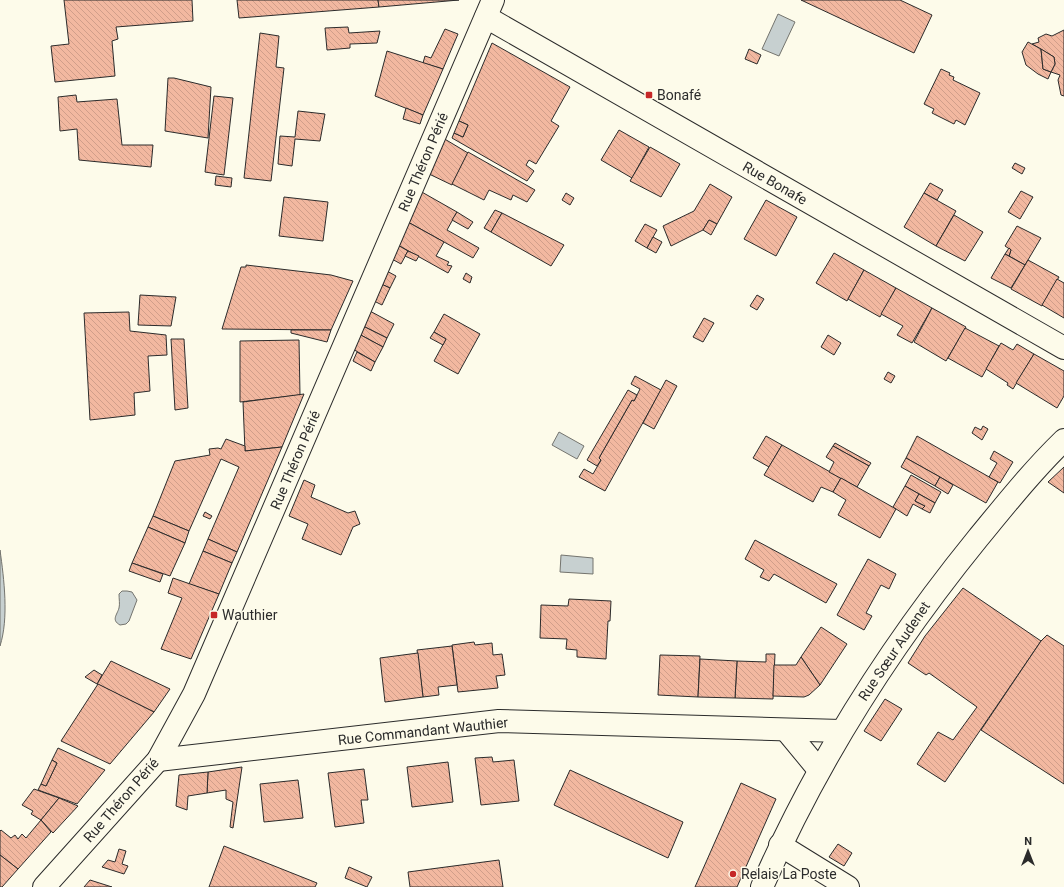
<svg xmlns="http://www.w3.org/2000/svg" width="1064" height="887" font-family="Roboto,sans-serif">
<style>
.water{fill:#c7d0d0;stroke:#74746e}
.building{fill:url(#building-back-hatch);stroke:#2b2b2b}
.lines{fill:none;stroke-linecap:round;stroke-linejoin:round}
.minor-casing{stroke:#2b2b2b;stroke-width:24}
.minor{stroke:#fdfbea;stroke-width:22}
.poi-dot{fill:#c62828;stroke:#fdfbea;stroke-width:1.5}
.labels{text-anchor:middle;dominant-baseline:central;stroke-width:3;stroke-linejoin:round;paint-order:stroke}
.poi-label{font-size:14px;fill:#2b2b2b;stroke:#fdfbea;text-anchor:start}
.street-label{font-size:14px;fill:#2b2b2b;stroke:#fdfbea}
</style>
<defs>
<pattern id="building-back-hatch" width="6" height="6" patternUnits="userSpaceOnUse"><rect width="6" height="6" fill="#f2b8a0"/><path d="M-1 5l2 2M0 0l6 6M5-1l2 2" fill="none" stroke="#d09e8a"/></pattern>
</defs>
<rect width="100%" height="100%" fill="#fdfbea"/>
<g class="water">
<polygon points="778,14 795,22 779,56 762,49"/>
<polygon points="559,432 584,446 577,459 552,445"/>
<path d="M0,550C4,579 9,618 0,646Z"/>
<polygon points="561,555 593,558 593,574 560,572"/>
<path d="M122,591H127L132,592L137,600L129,621L126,624L120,625C111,620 117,615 119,608C120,604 119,599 119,594Z"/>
</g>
<g class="building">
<polygon points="64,0 192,0 193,21 116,27 118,39 112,41 115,76 55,82 51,46 69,44"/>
<polygon points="237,0 378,0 379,7 239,18"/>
<polygon points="378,0 459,0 379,7"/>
<polygon points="801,0 900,0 932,15 914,53"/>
<polygon points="348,27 349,33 380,31 377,43 350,44 350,48 327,50 325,28"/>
<polygon points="445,29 458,34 443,69 423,63 425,56 431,58"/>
<polygon points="1064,30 1064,96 1061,95 1058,80 1060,75 1051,72 1055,64 1054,57 1032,44 1039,42 1038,38 1046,34 1052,36"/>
<polygon points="260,33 279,36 276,67 284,68 271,181 244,178"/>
<polygon points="1028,42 1041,49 1043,69 1051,72 1048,79 1038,74 1026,65 1022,52"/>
<polygon points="492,43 570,87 551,121 559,126 536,164 529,160 526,165 534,171 527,181 452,138 454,133 463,137 468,125 459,121"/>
<polygon points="749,49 761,55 757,64 745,59"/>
<polygon points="1041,49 1054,57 1055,64 1051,72 1043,69"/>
<polygon points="387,51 443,69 423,115 375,96"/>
<polygon points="941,69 950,73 949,75 954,77 953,80 980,93 965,125 956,120 954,124 932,113 934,109 924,104"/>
<polygon points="168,78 174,78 211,87 208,138 165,131"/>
<polygon points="76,95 77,102 117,99 122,145 153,145 151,167 79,160 77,129 60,131 58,97"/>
<polygon points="214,96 233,98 224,175 205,172"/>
<polygon points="406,108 423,115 420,124 403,119"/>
<polygon points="298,111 325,114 320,141 295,139 292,166 278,164 280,136 295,137"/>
<polygon points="459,121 468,125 463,137 454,133"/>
<polygon points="619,130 649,147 632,178 601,160"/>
<polygon points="443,138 468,153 452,185 427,173"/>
<polygon points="650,147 680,164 661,197 630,181"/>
<polygon points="468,152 535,190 527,202 513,195 511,200 489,190 484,200 452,184"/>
<polygon points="1015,163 1025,168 1022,174 1012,168"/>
<polygon points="216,176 232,178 231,187 215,185"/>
<polygon points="930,183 943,190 937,200 924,193"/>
<polygon points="710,184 732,197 717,224 709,220 703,230 671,246 663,226 694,211"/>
<polygon points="420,191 457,212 447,230 479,248 473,258 406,221"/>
<polygon points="1021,191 1033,197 1020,219 1008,212"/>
<polygon points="566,193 574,198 570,205 562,200"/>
<polygon points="924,193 956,211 936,246 904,227"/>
<polygon points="284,197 328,202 323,241 279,236"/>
<polygon points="766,200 797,217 776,256 744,239"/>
<polygon points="495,210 502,213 491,232 484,228"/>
<polygon points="457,212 473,222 468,229 452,220"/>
<polygon points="502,213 564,245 551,266 491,232"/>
<polygon points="954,215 983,232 965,261 936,246"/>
<polygon points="709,220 717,224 711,235 703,230"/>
<polygon points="406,221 444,242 436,256 449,262 447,265 452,266 448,273 396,244"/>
<polygon points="645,224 657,230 647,248 635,241"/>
<polygon points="1017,226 1041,238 1025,265 1009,256 1011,250 1005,246"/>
<polygon points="653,237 662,242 656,253 647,248"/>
<polygon points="396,244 408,251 401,264 390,258"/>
<polygon points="1009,248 1011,250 1009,256 1005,254"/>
<polygon points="408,251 419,256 416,261 405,256"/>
<polygon points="834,253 864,270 847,301 816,283"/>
<polygon points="1005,254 1025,265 1011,288 991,278"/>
<polygon points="1028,260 1059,277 1042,306 1011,289"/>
<polygon points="246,265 331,275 353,281 331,330 222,329 241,267 246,267"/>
<polygon points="385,270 396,276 390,288 379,283"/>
<polygon points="864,270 896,288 880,317 848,299"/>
<polygon points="466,273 472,277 470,283 463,279"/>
<polygon points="1057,279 1064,283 1064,318 1042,305"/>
<polygon points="379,283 390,288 382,305 372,300"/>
<polygon points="896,288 932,308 912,343 897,335 903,326 881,314"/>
<polygon points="140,295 176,297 171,326 138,325"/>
<polygon points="757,295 764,299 757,310 750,306"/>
<polygon points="932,308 966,327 946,361 914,342"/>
<polygon points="368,310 394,324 387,338 361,325"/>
<polygon points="129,312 130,331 166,335 167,355 148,356 150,391 134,393 135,415 90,420 84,313"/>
<polygon points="444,314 480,334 458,374 434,361 446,339 434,332"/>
<polygon points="704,318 714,323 703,342 693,337"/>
<polygon points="361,325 387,338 383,347 357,333"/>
<polygon points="965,328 999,346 982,377 948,358"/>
<polygon points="291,330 331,330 327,342 291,333"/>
<polygon points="434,332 446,339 443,345 430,338"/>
<polygon points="357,333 383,347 375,362 351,348"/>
<polygon points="828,335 841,343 834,355 821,347"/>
<polygon points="171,339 184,339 188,408 175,410"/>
<polygon points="299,340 300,395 240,402 240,341"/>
<polygon points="1001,343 1013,350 1017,344 1034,354 1013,389 1007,385 1008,383 986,369"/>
<polygon points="357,352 375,362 371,371 353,361"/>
<polygon points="1034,354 1064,371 1064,396 1057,408 1016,383"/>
<polygon points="888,372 895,376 891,383 884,379"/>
<polygon points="635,376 661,390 605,491 579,477 584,469 593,474 601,460 599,458 632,400 634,401 640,389 631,384"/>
<polygon points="666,380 677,386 654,429 643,423"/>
<polygon points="628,390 637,395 634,401 632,400 599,458 601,460 597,466 587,460"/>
<polygon points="304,394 282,447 245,451 243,402"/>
<polygon points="983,426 988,429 982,440 972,433 975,427 981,430"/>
<polygon points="766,436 782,445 769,467 753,458"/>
<polygon points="917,436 998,482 986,503 906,458"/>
<polygon points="226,439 245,446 245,451 282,447 237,552 208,539 239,467 221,459 189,531 153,516 175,461 210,455 209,449 218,448 221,449"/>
<polygon points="835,443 871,463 869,466 833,446"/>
<polygon points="782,445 841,478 833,492 821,487 813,502 764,475"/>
<polygon points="833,446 869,466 857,487 829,472 834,462 826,457"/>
<polygon points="994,451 1013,462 1000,483 989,477 997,463 990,459"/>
<polygon points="906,458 940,477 935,486 901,467"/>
<polygon points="1064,467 1064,493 1048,482"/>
<polygon points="911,475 941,492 935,503 905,486"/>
<polygon points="940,477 953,485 948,494 935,486"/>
<polygon points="841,478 896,509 880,538 838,515 846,500 833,492"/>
<polygon points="304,480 315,485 311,497 348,513 355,511 360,524 353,527 341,555 302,539 308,524 289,516"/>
<polygon points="905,486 919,494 915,501 925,506 922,509 913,504 907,516 893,507"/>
<polygon points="919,494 935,503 930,513 922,509 925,506 915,501"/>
<polygon points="205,512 212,516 210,519 203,516"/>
<polygon points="153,516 189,531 185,543 148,527"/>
<polygon points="148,527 185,543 170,576 132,563"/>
<polygon points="208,539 237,552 232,563 203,551"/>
<polygon points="755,540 837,584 826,603 774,574 769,581 760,577 764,570 745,559"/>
<polygon points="203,551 232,563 219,594 189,584"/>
<polygon points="868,559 896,574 889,589 881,585 866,613 872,616 864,630 837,615"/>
<polygon points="132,563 163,574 160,582 129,571"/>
<polygon points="173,578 219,594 191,659 161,649 182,598 168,593"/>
<polygon points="963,588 1041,641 945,782 917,764 938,732 953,740 977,707 929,673 926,675 908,663 925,636"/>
<polygon points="569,599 611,601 610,621 608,621 606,659 577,657 577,650 566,649 567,639 540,638 541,605 568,606"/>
<polygon points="821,627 847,644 820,685 801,657"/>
<polygon points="1047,635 1064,646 1064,784 981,730 1041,641"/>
<polygon points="474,642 475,645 492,643 493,655 502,654 505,675 496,676 498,688 458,692 452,645"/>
<polygon points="452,646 457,685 438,687 439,695 423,697 417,650"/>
<polygon points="418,653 423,697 385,702 380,658"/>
<polygon points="766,654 775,654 773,699 735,698 737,661 766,662"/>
<polygon points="660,655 700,656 698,697 658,695"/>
<polygon points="801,657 820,685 809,695 804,697 773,696 774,665 796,665"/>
<polygon points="700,659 737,661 735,698 698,697"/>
<polygon points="111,661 170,689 154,712 97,684"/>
<polygon points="94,670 102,675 97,684 85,677"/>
<polygon points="98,684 154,712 110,764 61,741"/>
<polygon points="885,699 902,709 881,741 864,731"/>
<polygon points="58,748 105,770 77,804 38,790 41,784 46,786 57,763 52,760"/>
<polygon points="492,757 493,762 514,760 519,801 481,805 475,758"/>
<polygon points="52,760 57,763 46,786 41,784"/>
<polygon points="448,762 453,802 412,807 407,767"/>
<polygon points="242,767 233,828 230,827 233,802 226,799 226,790 207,793 208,772"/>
<polygon points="364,769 368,800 361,800 364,823 335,827 328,773"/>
<polygon points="570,770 683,822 668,858 554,805"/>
<polygon points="208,772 207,793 188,796 187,810 176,806 179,775"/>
<polygon points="298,780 303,818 264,822 260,784"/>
<polygon points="741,783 776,799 737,887 695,887"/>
<polygon points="34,789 59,798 41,820 31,814 33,811 22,805"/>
<polygon points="59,798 78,806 53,833 41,820"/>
<polygon points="41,820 51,832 18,869 0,855 0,831 1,830 11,838 15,835 18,839 22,834 26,838"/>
<polygon points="838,844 852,853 844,866 829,857"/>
<polygon points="224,846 317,883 315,887 209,887"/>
<polygon points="119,849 126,851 122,864 128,866 124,874 102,867 108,860 115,862"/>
<polygon points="0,855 18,869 2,887 0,887"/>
<polygon points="499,860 503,887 410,887 408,872"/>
<polygon points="349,867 372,877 367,887 345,878"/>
<polygon points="90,880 112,887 84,887"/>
</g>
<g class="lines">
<defs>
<g id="minor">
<polyline points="486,17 1064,348"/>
<polyline points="786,730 819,770"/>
<polyline points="158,760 499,721 841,731"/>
<polyline points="780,845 848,887"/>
<polyline points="44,887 158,760 194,694 493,0"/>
<path d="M762,887C817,761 891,645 978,538C1006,504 1033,470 1064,440"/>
</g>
</defs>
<use href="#minor" class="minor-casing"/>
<use href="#minor" class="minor"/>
</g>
<g class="poi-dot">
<rect x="645" y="91" width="8" height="8" rx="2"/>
<rect x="210" y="611" width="8" height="8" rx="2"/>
<circle cx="733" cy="874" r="4"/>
</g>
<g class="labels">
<g class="poi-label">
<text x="657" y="95">Bonafé</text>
<text x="222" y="615">Wauthier</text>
<text x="741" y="874">Relais La Poste</text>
</g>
<g class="street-label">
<text transform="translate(423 162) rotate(-67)">Rue Théron Périé</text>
<text transform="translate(775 183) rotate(30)">Rue Bonafe</text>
<text transform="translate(295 460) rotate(-67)">Rue Théron Périé</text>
<text transform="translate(894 651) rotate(-56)">Rue Sœur Audenet</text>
<text transform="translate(423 731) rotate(-6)">Rue Commandant Wauthier</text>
<text transform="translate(121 800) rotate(-49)">Rue Théron Périé</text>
</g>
</g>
<g transform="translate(1028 851)" stroke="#fdfbea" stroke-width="3" paint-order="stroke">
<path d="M0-3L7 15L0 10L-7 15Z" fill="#2b2b2b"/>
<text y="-6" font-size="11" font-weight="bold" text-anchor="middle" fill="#2b2b2b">N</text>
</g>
</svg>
